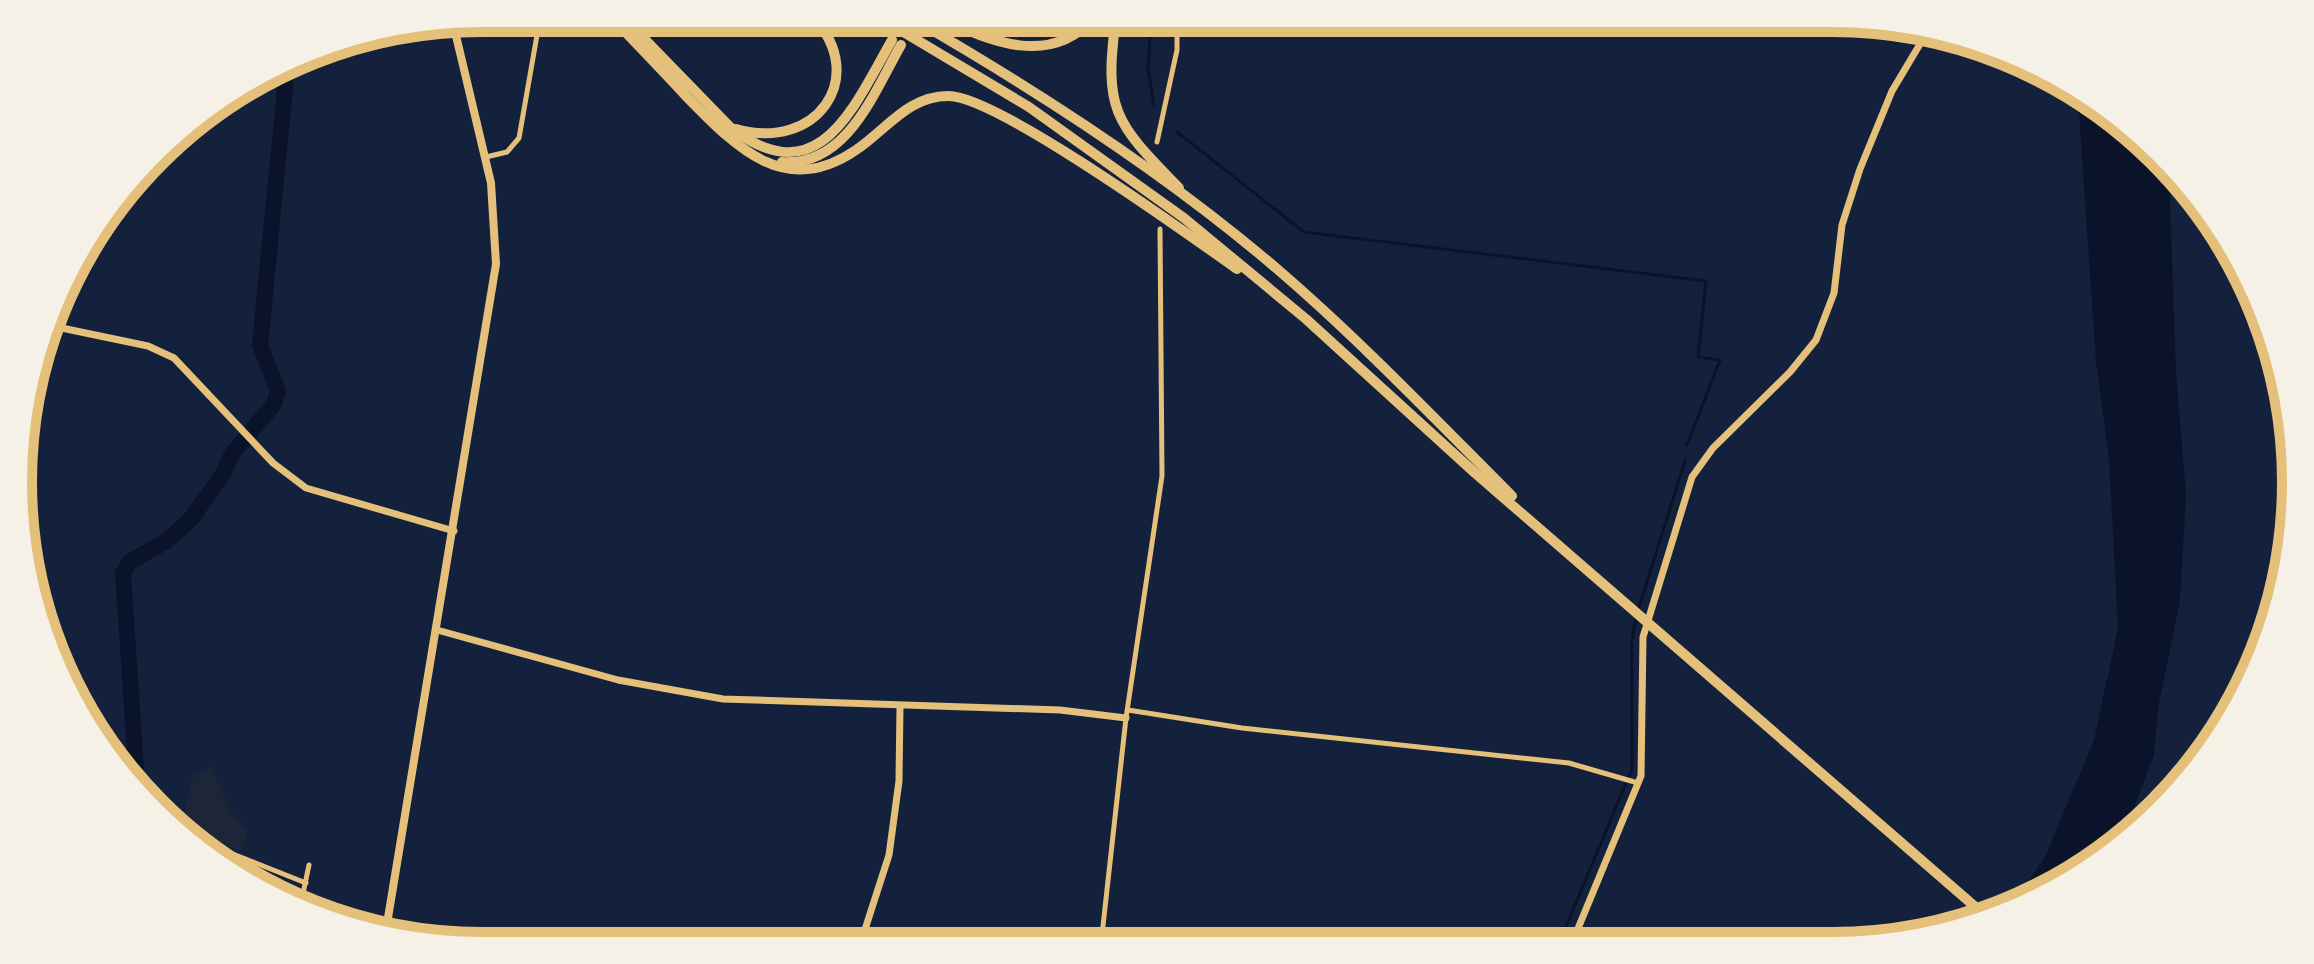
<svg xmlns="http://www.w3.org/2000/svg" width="2314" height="964" font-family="Inter,sans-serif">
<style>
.green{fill:#1d2539}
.water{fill:#0b132b}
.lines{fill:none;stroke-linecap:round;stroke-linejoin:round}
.stream{stroke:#0b132b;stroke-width:3}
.river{stroke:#0b132b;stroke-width:16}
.minor{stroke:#e5c07b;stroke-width:5}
.tertiary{stroke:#e5c07b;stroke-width:7}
.primary{stroke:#e5c07b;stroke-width:8}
.motorway{stroke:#e5c07b;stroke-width:10}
.rim{fill:none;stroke:#e5c07b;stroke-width:10}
</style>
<rect width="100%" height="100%" fill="#14213d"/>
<polygon class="green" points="211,767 230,811 248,831 241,851 180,828 194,775"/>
<polygon class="water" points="2078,99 2138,133 2169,173 2176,372 2186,495 2180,601 2159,703 2154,755 2121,841 2007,911 2045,857 2094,740 2118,628 2109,459 2096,362"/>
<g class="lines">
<g class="stream">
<polyline points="1151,18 1148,69 1154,105"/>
<polyline points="1177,132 1304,232 1706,281 1698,357 1720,360 1687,445"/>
<polyline points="1638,610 1685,461"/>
<polyline points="1559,943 1632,769 1632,640 1636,617"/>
</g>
<polyline class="river" points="137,783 123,573 130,562 168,540 191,519 223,474 232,454 274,404 278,391 260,345 287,69"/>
<g class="minor">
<polyline points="1157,142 1177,50 1177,18"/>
<polyline points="486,157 507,152 519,138 540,18"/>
<polyline points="1128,710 1242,728 1569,763 1638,783"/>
<polyline points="204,847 205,843 306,883"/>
<polyline points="301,903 309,865"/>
<polyline points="1101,944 1126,718 1162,476 1160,229"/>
</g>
<g class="tertiary">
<polyline points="52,326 148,346 174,358 273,463 306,488 454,531"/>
<polyline points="437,630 618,680 723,699 1060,710 1126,718"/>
<polyline points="1572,943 1641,776 1643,637 1692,477 1713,448 1790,372 1816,340 1834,293 1842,225 1860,169 1892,91 1926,34"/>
<polyline points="860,945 889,855 899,781 900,707"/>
</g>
<polyline class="primary" points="386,930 496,264 491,183 453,23"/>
<g class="motorway">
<path d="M612,18C637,44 662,70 687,97C736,147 785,199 856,150C887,129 908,96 948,96C996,95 1189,235 1237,269"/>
<path d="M624,18L730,127C819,197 854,106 892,40"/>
<polyline points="880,18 1029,107 1184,218 1306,319 1475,473 1987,917"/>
<path d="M911,18C1038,91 1165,173 1276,268C1359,339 1435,419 1512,496"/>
<path d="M941,18C991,42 1050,67 1094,18"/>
<path d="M1116,18C1103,112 1116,123 1179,188"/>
<path d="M736,129C816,152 869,78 814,18"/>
<path d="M782,162C847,167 874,92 901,45"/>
</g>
</g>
<path d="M0 0H2314V964H0ZM482 32H1832A450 450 0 0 1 2282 482V482A450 450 0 0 1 1832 932H482A450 450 0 0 1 32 482V482A450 450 0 0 1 482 32Z" fill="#f6f1e7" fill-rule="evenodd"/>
<path class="rim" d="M482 32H1832A450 450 0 0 1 2282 482V482A450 450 0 0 1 1832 932H482A450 450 0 0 1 32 482V482A450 450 0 0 1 482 32Z"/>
</svg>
